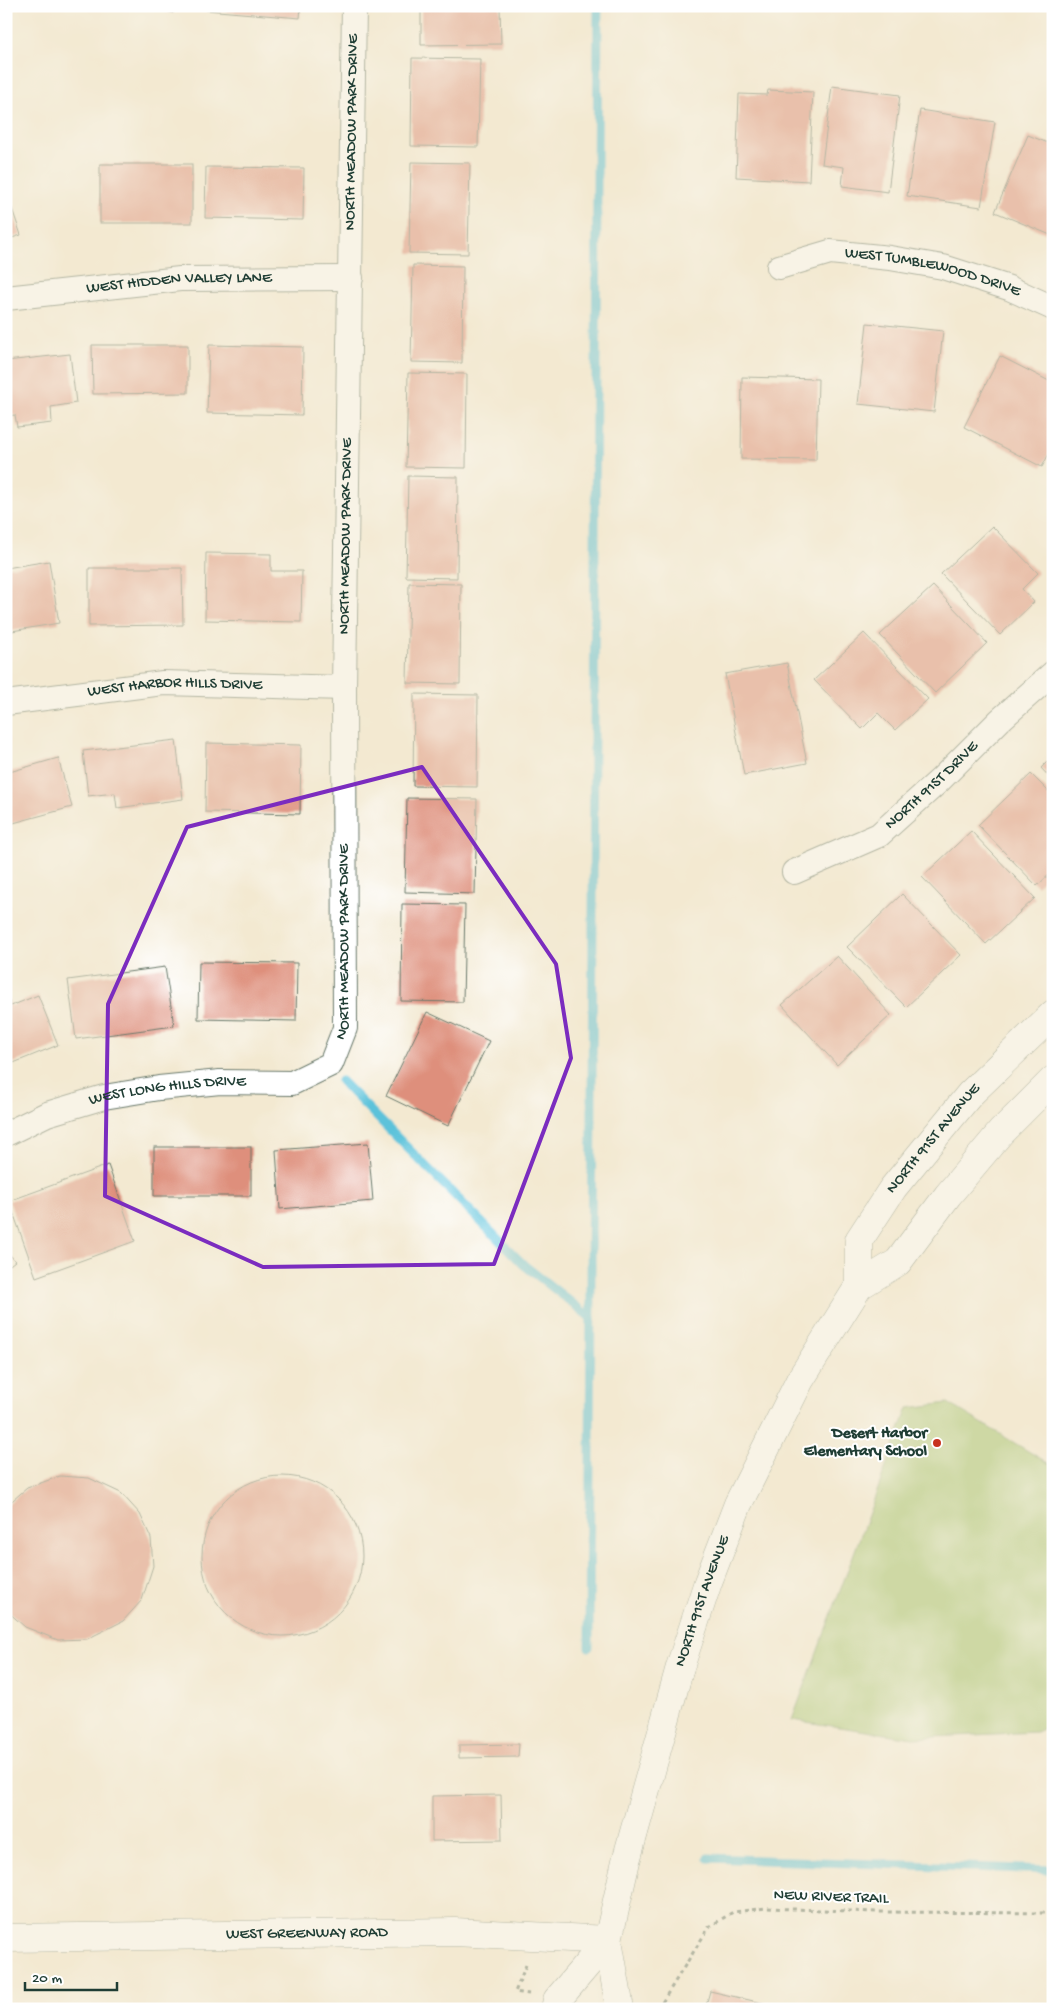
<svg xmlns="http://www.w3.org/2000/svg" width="1059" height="2015" font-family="'Gochi Hand',sans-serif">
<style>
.green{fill:#a2c46e;stroke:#608051}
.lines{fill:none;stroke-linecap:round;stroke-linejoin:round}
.stream{stroke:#5cc2da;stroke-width:9}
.building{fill:#de8f7c}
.minor-casing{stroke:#69796b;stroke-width:26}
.tertiary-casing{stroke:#69796b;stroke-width:29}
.secondary-casing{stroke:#69796b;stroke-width:29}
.path{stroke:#69796b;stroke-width:3;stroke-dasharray:4 4;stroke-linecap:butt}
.minor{stroke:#fff;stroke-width:24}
.tertiary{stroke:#fff;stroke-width:28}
.secondary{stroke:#fff;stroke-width:28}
.marked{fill:none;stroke:#7b2cbf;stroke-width:4;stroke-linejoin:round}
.poi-dot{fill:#c8321e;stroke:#fff;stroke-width:2}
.labels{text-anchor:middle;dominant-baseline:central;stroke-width:4;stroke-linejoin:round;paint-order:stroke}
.street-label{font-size:16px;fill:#1f3d34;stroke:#fff}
.poi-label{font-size:16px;font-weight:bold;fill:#1f3d34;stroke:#fff;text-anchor:end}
</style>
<rect width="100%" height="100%" fill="#fff"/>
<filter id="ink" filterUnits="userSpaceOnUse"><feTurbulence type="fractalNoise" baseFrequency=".02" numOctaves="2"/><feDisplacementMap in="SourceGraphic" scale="10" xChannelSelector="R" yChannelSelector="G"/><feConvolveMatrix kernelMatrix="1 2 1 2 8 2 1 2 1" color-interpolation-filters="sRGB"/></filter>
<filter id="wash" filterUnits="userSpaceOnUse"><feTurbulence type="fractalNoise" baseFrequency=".0096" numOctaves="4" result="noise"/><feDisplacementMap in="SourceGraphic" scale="20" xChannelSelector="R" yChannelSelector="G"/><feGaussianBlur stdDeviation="1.12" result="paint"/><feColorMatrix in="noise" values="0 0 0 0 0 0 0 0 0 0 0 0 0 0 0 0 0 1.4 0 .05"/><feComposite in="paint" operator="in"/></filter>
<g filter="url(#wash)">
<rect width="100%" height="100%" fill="#f3e9d1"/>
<polygon class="green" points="948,1403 1053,1466 1053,1724 1036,1732 913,1738 792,1720 908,1408"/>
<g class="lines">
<g class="stream">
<polyline points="341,1081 524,1265 591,1318"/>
<polyline points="589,1647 598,6"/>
<polyline points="708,1858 1053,1870"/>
</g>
</g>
<g id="blocks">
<g class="building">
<polygon points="149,6 175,6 173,13"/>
<polygon points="206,6 301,6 300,18 206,10"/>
<polygon points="421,6 500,6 501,44 421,45"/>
<polygon points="412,58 480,59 478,147 411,146"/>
<polygon points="832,86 900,95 888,192 842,186 844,167 822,164"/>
<polygon points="768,90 813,92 809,181 736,177 739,94 767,95"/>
<polygon points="920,110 995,122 981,207 907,196"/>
<polygon points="1028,135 1053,145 1053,236 995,212"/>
<polygon points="411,162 470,163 468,254 409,253"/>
<rect x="100" y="164" width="92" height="59"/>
<polygon points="206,167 304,168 303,220 205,218"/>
<polygon points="6,191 21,235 6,240"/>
<polygon points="413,265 463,266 462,363 411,362"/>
<polygon points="867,323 943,331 934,412 858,404"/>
<polygon points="92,345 188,345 188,393 93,394"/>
<polygon points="209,345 303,347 302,415 207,413"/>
<polygon points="70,354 76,403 51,407 52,423 17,427 15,415 6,416 6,361"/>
<polygon points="1000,356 1053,383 1053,446 1042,467 964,427"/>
<polygon points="408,373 467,374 466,468 406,467"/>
<polygon points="742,377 818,379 816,460 741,459"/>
<polygon points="408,476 458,477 457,578 406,577"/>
<polygon points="992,526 1038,573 1022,589 1034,602 1000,635 941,574"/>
<polygon points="206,553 271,554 271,571 302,571 301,622 205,620"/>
<polygon points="49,561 59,623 6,632 6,568"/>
<polygon points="89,568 182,568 183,625 89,626"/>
<polygon points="409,583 461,584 460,684 407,683"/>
<polygon points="933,586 987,643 935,693 880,635"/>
<polygon points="864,633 928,699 895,730 878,713 862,729 814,680"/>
<polygon points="787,663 807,763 744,775 725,674"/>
<polygon points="414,694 478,695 477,787 413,786"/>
<polygon points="176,740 183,799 117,808 115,793 88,796 83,751"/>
<polygon points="206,743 301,745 300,814 205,812"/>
<polygon points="1053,756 1053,781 1041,768"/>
<polygon points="58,758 72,807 6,825 6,773"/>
<polygon points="1031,774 1053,796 1053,871 1037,886 978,825"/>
<polygon points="407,798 477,799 475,894 405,892"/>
<polygon points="971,831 1035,898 986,944 922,877"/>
<polygon points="902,894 961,955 906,1007 847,947"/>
<polygon points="402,904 465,905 463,1002 401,1001"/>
<polygon points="837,956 891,1015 837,1065 782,1005"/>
<polygon points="199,962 297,963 296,1021 198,1019"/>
<polygon points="165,967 174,1026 76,1039 68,980"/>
<polygon points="6,995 11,1006 38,995 58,1045 6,1066"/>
<polygon points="427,1012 489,1041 448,1126 386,1096"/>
<polygon points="368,1143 373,1201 280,1209 276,1150"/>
<rect x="154" y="1147" width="97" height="49"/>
<polygon points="108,1165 135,1241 36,1277 9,1201"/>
<polygon points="6,1250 15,1261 6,1268"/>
<polygon points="60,1476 89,1478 121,1493 140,1514 151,1538 153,1566 142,1600 123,1621 87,1639 58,1640 25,1627 6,1610 6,1506 27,1488"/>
<circle cx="282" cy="1556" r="80"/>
<polygon points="519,1744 518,1757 459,1758 459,1745"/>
<polygon points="501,1795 502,1840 432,1841 432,1796"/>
<polygon points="710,1991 784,2008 783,2009 705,2009"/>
</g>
</g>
</g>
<g filter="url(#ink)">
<use href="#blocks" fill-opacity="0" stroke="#69796b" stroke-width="1"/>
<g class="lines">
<defs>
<g id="minor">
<path id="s1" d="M779,267L830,252L890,258L943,267L1009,288L1053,308"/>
<path id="s2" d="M6,298L180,279L351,278"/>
<path id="s3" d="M6,703L163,683L344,688"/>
<path id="s4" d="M794,872L879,835L940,780L1000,720L1053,673"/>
<path id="s5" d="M6,1134L47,1114L104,1097L159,1088L220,1082L292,1083L331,1064L345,1028L344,688L354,6"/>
</g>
<g id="tertiary">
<path id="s6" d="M6,1938L455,1932L608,1940"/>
</g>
<g id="secondary">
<path id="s7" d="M859,1286V1240L893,1188L970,1094L1053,1014"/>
<polyline points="555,2009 557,2000 608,1940"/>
<path id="s8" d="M620,2009L608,1940L626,1861L680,1667L708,1582L738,1504L800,1380L859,1286L898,1262L948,1195L1001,1132L1053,1080"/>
</g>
</defs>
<use href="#minor" class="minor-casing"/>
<use href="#tertiary" class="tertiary-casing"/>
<use href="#secondary" class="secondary-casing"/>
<g class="path">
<polyline points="526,1965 515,1992 529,1994"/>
<polyline points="658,2009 709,1927 733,1912 766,1908 876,1912 1053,1913"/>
</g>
<use href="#minor" class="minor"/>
<use href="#tertiary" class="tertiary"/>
<use href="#secondary" class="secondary"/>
</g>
</g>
<path d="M0 0H1059V2015H0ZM422,767L556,964L571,1058L494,1264L263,1267L105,1196L108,1004L187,827Z" fill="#f3e9d1" fill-opacity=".55" fill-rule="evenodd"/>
<path class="marked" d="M422,767L556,964L571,1058L494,1264L263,1267L105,1196L108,1004L187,827Z"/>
<circle class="poi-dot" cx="937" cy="1443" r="5"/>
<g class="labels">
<g class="street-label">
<text stroke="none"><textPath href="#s5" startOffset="1272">NORTH MEADOW PARK DRIVE</textPath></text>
<text stroke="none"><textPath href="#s1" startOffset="158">WEST TUMBLEWOOD DRIVE</textPath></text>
<text stroke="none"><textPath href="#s2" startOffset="174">WEST HIDDEN VALLEY LANE</textPath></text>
<text stroke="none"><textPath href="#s5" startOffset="868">NORTH MEADOW PARK DRIVE</textPath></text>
<text stroke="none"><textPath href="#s3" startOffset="170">WEST HARBOR HILLS DRIVE</textPath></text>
<text stroke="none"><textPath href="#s4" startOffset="165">NORTH 91ST DRIVE</textPath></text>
<text stroke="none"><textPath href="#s5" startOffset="462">NORTH MEADOW PARK DRIVE</textPath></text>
<text stroke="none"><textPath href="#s5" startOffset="169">WEST LONG HILLS DRIVE</textPath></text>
<text stroke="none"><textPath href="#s7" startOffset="172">NORTH 91ST AVENUE</textPath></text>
<text stroke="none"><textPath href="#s8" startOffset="422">NORTH 91ST AVENUE</textPath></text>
<text transform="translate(831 1898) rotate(2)">NEW RIVER TRAIL</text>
<text stroke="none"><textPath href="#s6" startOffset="301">WEST GREENWAY ROAD</textPath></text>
</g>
<g class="poi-label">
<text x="927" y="1434">Desert Harbor<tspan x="927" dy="18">Elementary School</tspan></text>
</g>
</g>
<rect width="1059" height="2015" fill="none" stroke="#fff" stroke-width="25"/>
<path d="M25 1982v8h92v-8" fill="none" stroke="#1f3d34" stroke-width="2.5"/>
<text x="32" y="1982" font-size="15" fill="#1f3d34" stroke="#ffffff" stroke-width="4" paint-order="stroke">20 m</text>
</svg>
